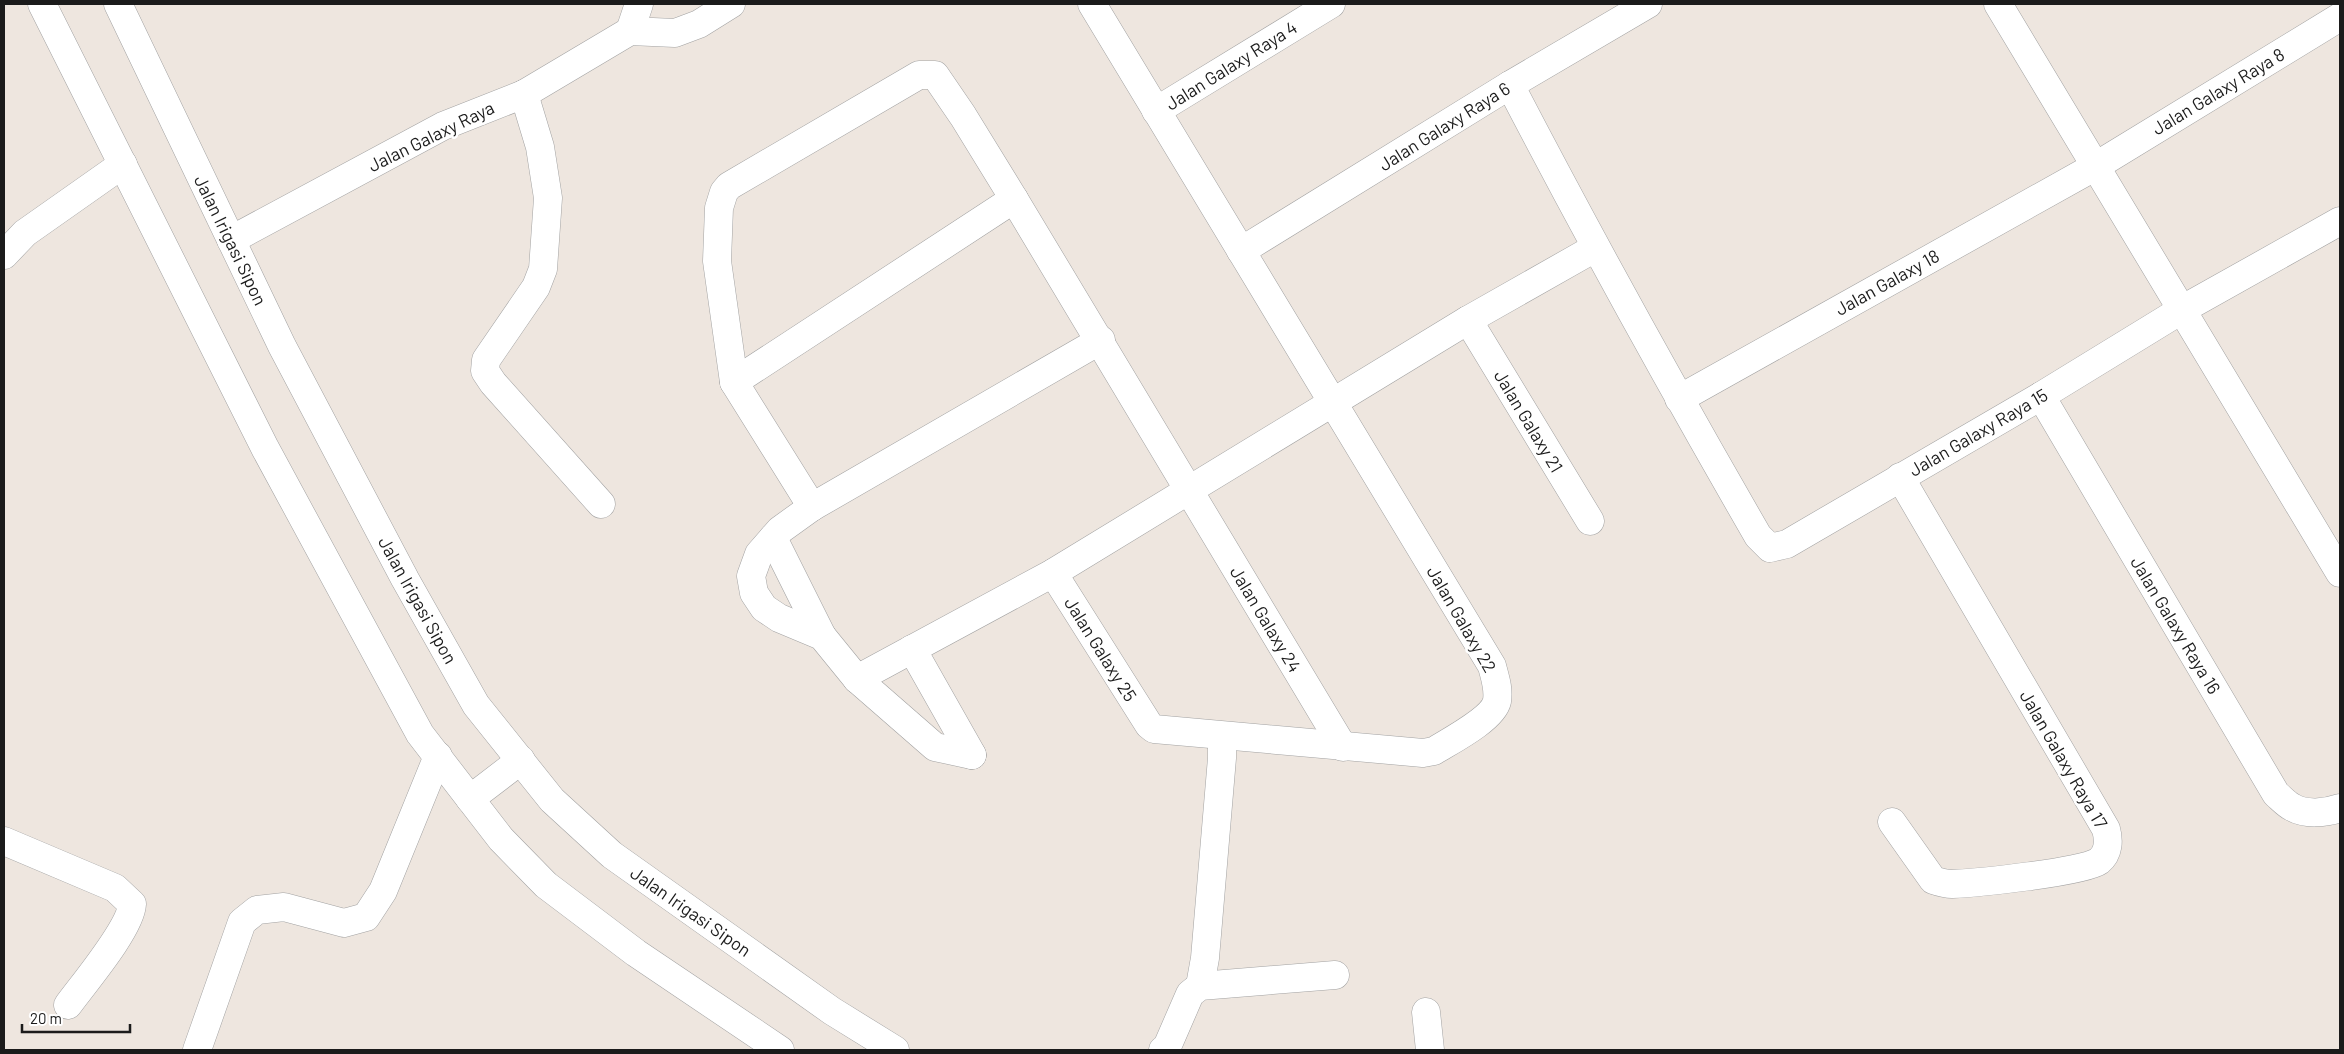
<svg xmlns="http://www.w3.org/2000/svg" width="2344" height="1054" font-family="Barlow,sans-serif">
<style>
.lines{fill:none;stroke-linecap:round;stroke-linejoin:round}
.minor-casing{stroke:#a2a2a2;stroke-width:29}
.tertiary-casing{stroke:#a2a2a2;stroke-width:29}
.minor{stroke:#fff;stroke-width:28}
.tertiary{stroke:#fff;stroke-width:28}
.labels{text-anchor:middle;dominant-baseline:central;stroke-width:5;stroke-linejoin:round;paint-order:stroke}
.street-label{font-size:18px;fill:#1b1b1b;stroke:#fff}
</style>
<rect width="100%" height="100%" fill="#eee6df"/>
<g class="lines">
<defs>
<g id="minor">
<polyline points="1998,4 2340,573"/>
<path d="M1510,85C1589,237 1672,387 1758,536L1770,548L1787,544L2041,396L2183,309L2340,221"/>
<polyline points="524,94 540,147 548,198 543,269 536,287 486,360 485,371 493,383 601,504"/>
<polyline points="1156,111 1331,4"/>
<polyline points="1241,251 1510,85 1648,4"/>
<polyline points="4,255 25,233 123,164"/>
<polyline points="1468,320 1590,521"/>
<polyline points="734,382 1014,199"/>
<path d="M2041,396L2276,794C2281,798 2286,804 2292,807C2305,815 2326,813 2340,808"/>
<polyline points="1679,399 2096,166 2340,17"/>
<polyline points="812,507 734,382 717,261 719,208 724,192 729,186 919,75 935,75 963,116 1014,199 1343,747"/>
<polyline points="773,538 822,636"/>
<path d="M1053,573L1149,725L1154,729L1423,753L1434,751C1450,741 1493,719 1497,701C1499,688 1495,678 1492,666L1092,4"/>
<polyline points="912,649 972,755"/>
<polyline points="857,679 1053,573 1468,320 1595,248"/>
<polyline points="972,755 935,747 857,679 822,636 779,618 764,608 754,593 751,576 759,554 780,530 812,507 1101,340"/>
<path d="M1892,822L1933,880C1939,882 1946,884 1952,884C1976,883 2084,872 2099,861C2109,853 2109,840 2106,829L1900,477"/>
<path d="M4,841L115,888L132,904C131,928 84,983 68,1005"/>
<polyline points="1200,986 1205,958 1222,758 1222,736"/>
<polyline points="1426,1012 1430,1050"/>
<polyline points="197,1050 242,922 257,910 284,907 344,923 366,917 383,891 438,756"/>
<polyline points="1163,1050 1167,1047 1190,994 1200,986 1335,975"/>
</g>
<g id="tertiary">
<polyline points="42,4 265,448 420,734 501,839 546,885 636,953 780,1050"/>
<polyline points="118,4 282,346 405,579 476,705 552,800 612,855 832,1011 895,1050"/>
<polyline points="630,31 639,4"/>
<polyline points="231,240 443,126 524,94 630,31 675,33 699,24 731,4"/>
<polyline points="470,799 521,760"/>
</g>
</defs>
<use href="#minor" class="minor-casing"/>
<use href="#tertiary" class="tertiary-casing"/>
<use href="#minor" class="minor"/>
<use href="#tertiary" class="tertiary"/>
</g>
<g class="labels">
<g class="street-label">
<text transform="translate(1231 65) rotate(-32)">Jalan Galaxy Raya 4</text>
<text transform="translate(2218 91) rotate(-31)">Jalan Galaxy Raya 8</text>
<text transform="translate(1444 126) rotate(-32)">Jalan Galaxy Raya 6</text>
<text transform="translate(431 136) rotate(-26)">Jalan Galaxy Raya</text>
<text transform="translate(231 240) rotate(64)">Jalan Irigasi Sipon</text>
<text transform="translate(1887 282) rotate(-29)">Jalan Galaxy 18</text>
<text transform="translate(1529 421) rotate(59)">Jalan Galaxy 21</text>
<text transform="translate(1978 432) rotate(-30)">Jalan Galaxy Raya 15</text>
<text transform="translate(418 600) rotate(61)">Jalan Irigasi Sipon</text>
<text transform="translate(1266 619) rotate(59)">Jalan Galaxy 24</text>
<text transform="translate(1462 619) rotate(60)">Jalan Galaxy 22</text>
<text transform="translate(2176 625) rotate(59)">Jalan Galaxy Raya 16</text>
<text transform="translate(1101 649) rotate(58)">Jalan Galaxy 25</text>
<text transform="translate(2064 759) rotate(60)">Jalan Galaxy Raya 17</text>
<text transform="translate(691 911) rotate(35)">Jalan Irigasi Sipon</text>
</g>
</g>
<rect width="2344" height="1054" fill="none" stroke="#1b1b1b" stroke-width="10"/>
<path d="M22 1024v8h108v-8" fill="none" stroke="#1b1b1b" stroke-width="2.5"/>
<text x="30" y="1024" font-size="15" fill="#1b1b1b" stroke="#ffffff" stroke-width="4" paint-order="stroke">20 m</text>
</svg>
